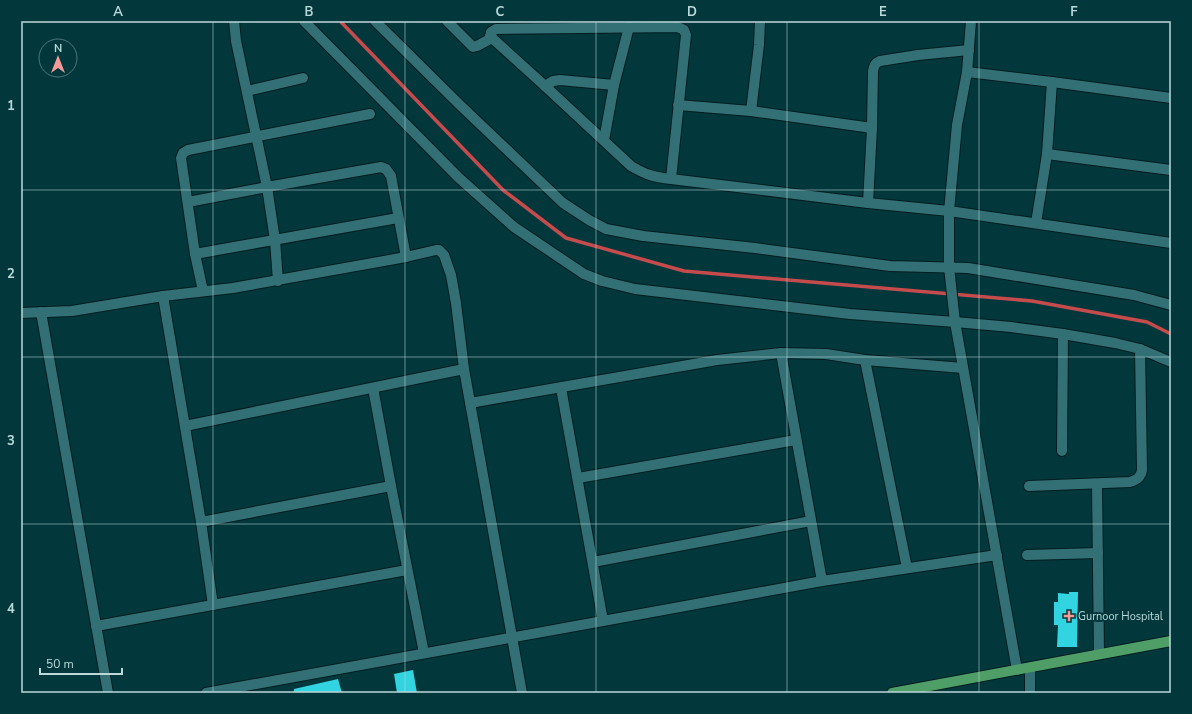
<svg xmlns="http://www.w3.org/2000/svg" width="1192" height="714" font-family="'Nunito Sans',sans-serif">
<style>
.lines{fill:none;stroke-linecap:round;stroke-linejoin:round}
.stream{stroke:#c64b4c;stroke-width:3.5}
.building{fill:#32d4e1}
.minor-casing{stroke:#001d20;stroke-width:12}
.major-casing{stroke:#001d20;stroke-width:12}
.minor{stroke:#327075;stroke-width:10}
.major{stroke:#4f9e67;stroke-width:10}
.grid{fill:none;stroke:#bad8da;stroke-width:1;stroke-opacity:0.55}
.poi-dot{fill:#f59b97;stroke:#02383c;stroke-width:1.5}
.labels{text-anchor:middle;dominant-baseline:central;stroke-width:4;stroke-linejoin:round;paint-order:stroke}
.poi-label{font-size:11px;fill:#bad8da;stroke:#02383c;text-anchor:start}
.neatline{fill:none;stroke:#bad8da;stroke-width:1.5}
.grid-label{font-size:13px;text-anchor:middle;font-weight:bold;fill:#bad8da}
</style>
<rect width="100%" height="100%" fill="#02383c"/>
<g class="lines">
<polyline class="stream" points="340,21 503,190 566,238 684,271 1032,301 1147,322 1171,334"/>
</g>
<g class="building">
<polygon points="1069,592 1078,592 1077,647 1057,647 1058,625 1054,625 1054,602 1058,602 1058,593 1069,594"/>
<polygon points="413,670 417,693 397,693 394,674"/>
<polygon points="338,679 342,693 294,693 294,689"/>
</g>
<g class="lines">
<defs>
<g id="minor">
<polyline points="234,21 236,41 267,187 275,240 278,281"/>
<polyline points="304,21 458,177 514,227 584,274 602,281 635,289 850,314 955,322 1011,327 1063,334 1115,343 1140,349 1171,362"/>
<polyline points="375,21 461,106 563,203 589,220 606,229 643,236 755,248 890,266 968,268 1134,295 1171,305"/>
<polyline points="447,21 473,47 477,46 492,38"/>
<polyline points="971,21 967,72 957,125 949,211 949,267 955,322 1017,670"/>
<polyline points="967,72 1052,82 1171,98"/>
<polyline points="545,86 553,81 560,80 614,85"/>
<polyline points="247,91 303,78"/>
<polyline points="678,105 751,111 872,128"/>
<polyline points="751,111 759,45 760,21"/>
<polyline points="604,140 614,85 629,27"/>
<polyline points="1047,154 1171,170"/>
<path d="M671,179L686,35L684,30L678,27L496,29L491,32L490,36L492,38L545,86L631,166C646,175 654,177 671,179L868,203L949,211L1171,243"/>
<polyline points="188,202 267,187 381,167 386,169 391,176 406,257"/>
<path d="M868,203L872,128L873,71C874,66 875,63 880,61L918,55L969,50"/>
<polyline points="1036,223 1047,154 1052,82"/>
<polyline points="195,254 398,218"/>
<polyline points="203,291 195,254 181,158 183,153 188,150 370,114"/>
<polyline points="163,296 201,522 213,605"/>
<polyline points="41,312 108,693"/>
<polyline points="21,313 72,311 163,296 233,288 406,257 436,250 439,250 444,255 451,275 456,303 464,369 522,693"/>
<polyline points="781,353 822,581"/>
<polyline points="865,360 907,568"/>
<polyline points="373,388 391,486 424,653"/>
<polyline points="561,388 603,621 822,581 997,555"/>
<polyline points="470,403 717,360 781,353 826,354 865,360 963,368"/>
<polyline points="185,426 464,369"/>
<polyline points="1062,451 1063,334"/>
<polyline points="578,478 796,440"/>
<polyline points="1097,484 1099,654"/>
<path d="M1029,486L1130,482C1137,480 1141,477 1142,470L1140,349"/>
<polyline points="201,522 391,486"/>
<polyline points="1027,555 1098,553"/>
<polyline points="593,562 811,521"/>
<polyline points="96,626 407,570"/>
<polyline points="1030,668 1030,693"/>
<polyline points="206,693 603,621"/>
</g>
<polyline id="major" points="892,693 1171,641"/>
</defs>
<use href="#minor" class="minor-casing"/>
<use href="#major" class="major-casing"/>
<use href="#minor" class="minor"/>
<use href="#major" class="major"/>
</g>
<path class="grid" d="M213,21V693M405,21V693M596,21V693M787,21V693M979,21V693M21,190H1171M21,357H1171M21,524H1171"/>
<path class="poi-dot" d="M1067 610h4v4h4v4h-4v4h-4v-4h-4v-4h4z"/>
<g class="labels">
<g class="poi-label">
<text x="1078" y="616">Gurnoor Hospital</text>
</g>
</g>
<rect width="1192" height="714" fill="none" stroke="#02383c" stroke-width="44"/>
<g transform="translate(58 58)"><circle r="19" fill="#02383c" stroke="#4c787b"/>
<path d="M0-3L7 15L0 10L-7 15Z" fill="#f59b97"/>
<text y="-6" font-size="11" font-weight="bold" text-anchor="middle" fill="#bad8da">N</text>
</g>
<path d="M40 668v6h82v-6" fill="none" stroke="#bad8da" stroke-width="2"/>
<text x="46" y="668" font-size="12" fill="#bad8da" stroke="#02383c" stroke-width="3" paint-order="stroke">50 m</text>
<rect x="22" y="22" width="1148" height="670" class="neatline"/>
<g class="grid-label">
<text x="118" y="16">A</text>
<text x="309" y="16">B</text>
<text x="500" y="16">C</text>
<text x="692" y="16">D</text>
<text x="883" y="16">E</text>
<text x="1074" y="16">F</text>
<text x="11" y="110">1</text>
<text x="11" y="278">2</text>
<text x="11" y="445">3</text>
<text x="11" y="613">4</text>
</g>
</svg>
